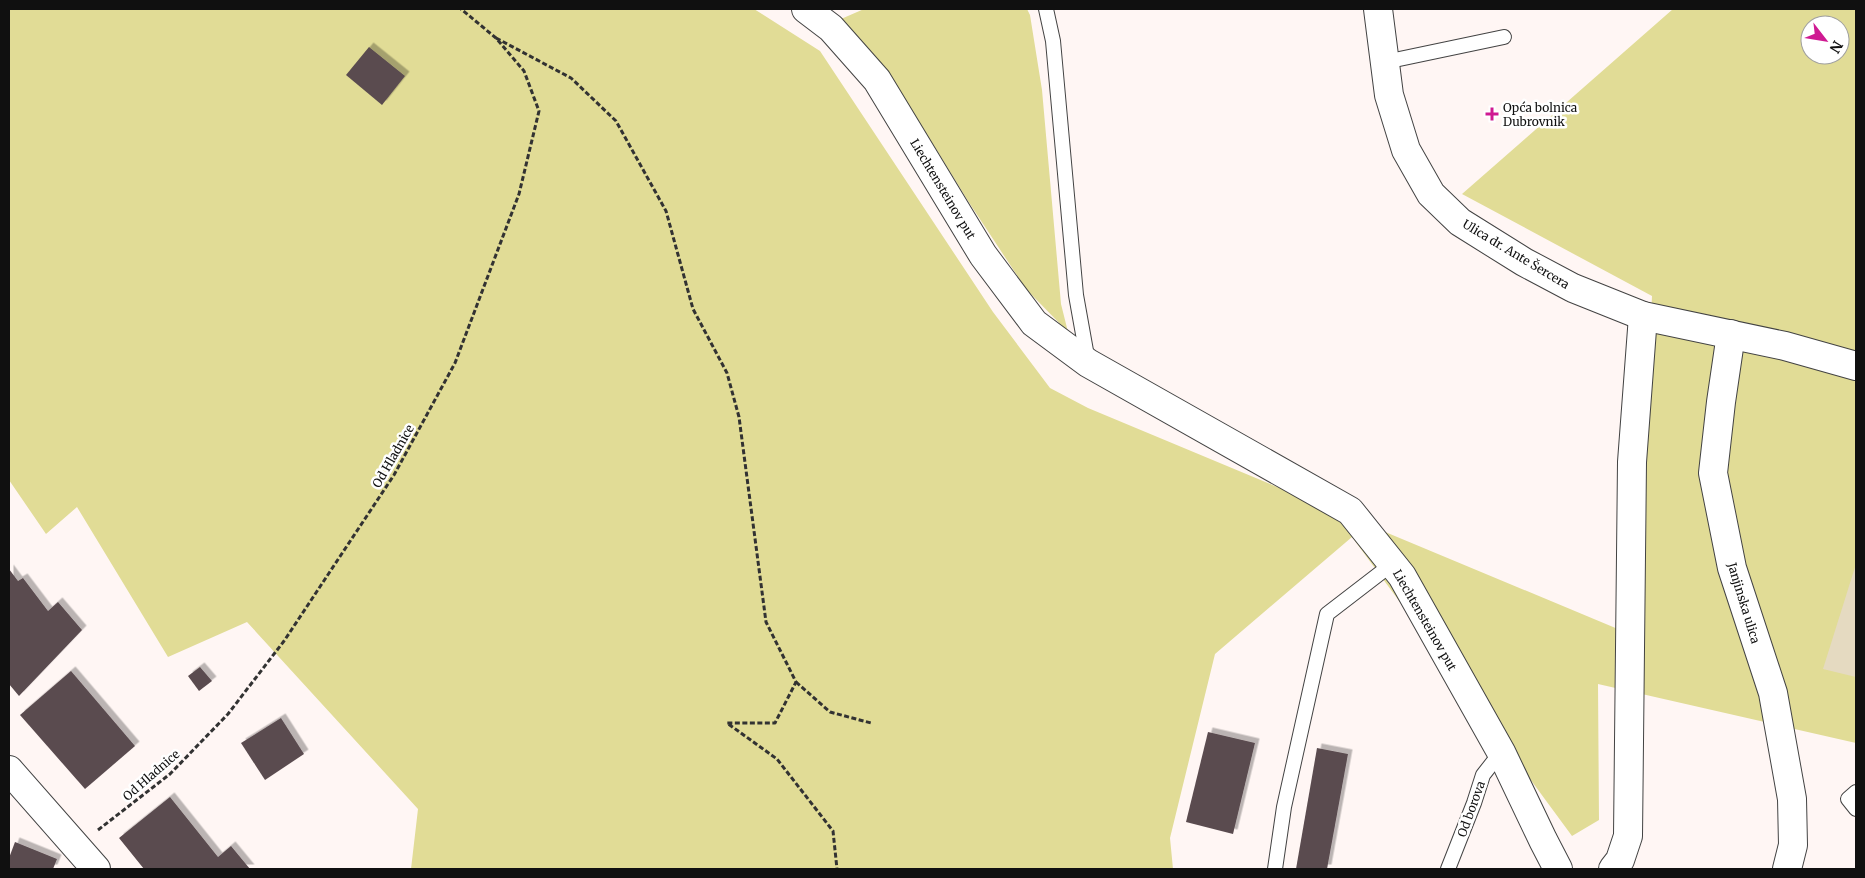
<svg xmlns="http://www.w3.org/2000/svg" width="1865" height="878" font-family="Merriweather,serif">
<style>
.forest{fill:#e1dc96;fill-rule:evenodd}
.cemetery{fill:#e5dac1}
.building{fill:#5a4b4f;filter:url(#shadow)}
.lines{fill:none;stroke-linecap:round;stroke-linejoin:round}
.lane-casing{stroke:#434343;stroke-width:16}
.street-casing{stroke:#434343;stroke-width:30}
.path{stroke:#323232;stroke-width:3;stroke-dasharray:5 2.5;stroke-linecap:butt}
.lane{stroke:#fff;stroke-width:14}
.street{stroke:#fff;stroke-width:28}
.poi-dot{fill:#cf1a92;stroke:#fff;stroke-width:2}
.labels{text-anchor:middle;dominant-baseline:central;stroke-width:5;stroke-linejoin:round;paint-order:stroke}
.poi-label{font-size:12px;fill:#101010;stroke:#fff;text-anchor:start}
.street-label{font-size:12px;fill:#101010;stroke:#fff}
</style>
<defs>
<filter id="shadow"><feDropShadow dx="4.5" dy="-4.5" stdDeviation="0" flood-color="#0004"/></filter>
</defs>
<rect width="100%" height="100%" fill="#fff6f4"/>
<g class="forest">
<path d="M9,9H754L820,51L993,312L1050,388L1088,408L1637,637L1652,296L1462,194L1673,9H1856V743L1598,684L1599,820L1572,836L1352,537L1215,654L1170,838L1173,869H411L418,809L247,622L168,657L77,507L46,534L9,480ZM1810,25H1840V55H1810Z"/>
<polygon points="864,9 1027,9 1030,15 1042,90 1061,304 1068,332 1026,289 968,201 894,81 841,19"/>
</g>
<polygon class="cemetery" points="1856,564 1856,677 1823,669"/>
<g class="building">
<polygon points="369,47 405,76 382,105 346,75"/>
<polygon points="9,569 18,581 23,578 48,611 58,602 82,630 19,696 9,684"/>
<polygon points="200,667 212,681 199,691 188,676"/>
<polygon points="71,671 135,746 85,789 20,715"/>
<polygon points="281,718 304,754 265,780 241,743"/>
<polygon points="1208,732 1255,743 1233,834 1186,822"/>
<polygon points="1317,748 1348,754 1327,869 1296,869"/>
<polygon points="170,797 218,857 231,846 250,869 144,869 119,838"/>
<polygon points="15,842 57,859 53,869 9,869 9,858"/>
</g>
<g class="lines">
<defs>
<g id="lane">
<polyline points="1046,9 1053,41 1076,295 1088,362"/>
<polyline points="1385,62 1504,37"/>
<polyline points="1856,792 1848,799 1856,809"/>
<polyline points="1275,869 1284,807 1327,614 1392,564"/>
<polyline points="1448,869 1474,803 1483,775 1501,752"/>
</g>
<g id="street">
<polyline points="806,9 831,28 877,80 983,255 1034,323 1088,363 1350,511 1402,576 1501,752 1543,840 1558,869"/>
<polyline points="1378,9 1389,95 1406,150 1431,194 1460,222 1524,262 1573,288 1643,316 1785,346 1856,366"/>
<polyline points="1731,334 1721,402 1713,473 1732,568 1773,693 1792,799 1793,845 1787,869"/>
<polyline points="9,770 96,869"/>
<polyline points="1613,869 1620,860 1628,836 1632,462 1643,316"/>
</g>
</defs>
<use href="#lane" class="lane-casing"/>
<use href="#street" class="street-casing"/>
<g class="path">
<polyline points="496,38 571,78 616,121 666,211 693,309 727,373 739,417 766,622 796,682 775,723 727,723 777,759 833,831 837,869"/>
<polyline points="796,682 830,712 871,723"/>
<polyline points="98,830 170,774 228,714 284,641 394,475 455,363 519,194 539,111 524,71 496,38 461,9"/>
</g>
<use href="#lane" class="lane"/>
<use href="#street" class="street"/>
</g>
<path class="poi-dot" d="M1489.5 106.5h5v5h5v5h-5v5h-5v-5h-5v-5h5z"/>
<g class="labels">
<g class="poi-label">
<text x="1503" y="107">Opća bolnica<tspan x="1503" dy="14">Dubrovnik</tspan></text>
</g>
<g class="street-label">
<text transform="translate(943 189) rotate(59)">Liechtensteinov put</text>
<text transform="translate(1516 254) rotate(31)">Ulica dr. Ante Šercera</text>
<text transform="translate(393 456) rotate(-60)">Od Hladnice</text>
<text transform="translate(1744 603) rotate(73)">Janjinska ulica</text>
<text transform="translate(1425 620) rotate(60)">Liechtensteinov put</text>
<text transform="translate(151 775) rotate(-41)">Od Hladnice</text>
<text transform="translate(1471 809) rotate(-70)">Od borova</text>
</g>
</g>
<rect width="1865" height="878" fill="none" stroke="#101010" stroke-width="20"/>
<g transform="translate(1825 40) rotate(121)"><circle r="24" fill="#ffffff" stroke="#9f9f9f"/>
<path d="M0-4L9 19L0 12L-9 19Z" fill="#cf1a92"/>
<text y="-8" font-size="14" font-weight="bold" text-anchor="middle" fill="#101010">N</text>
</g>
</svg>
